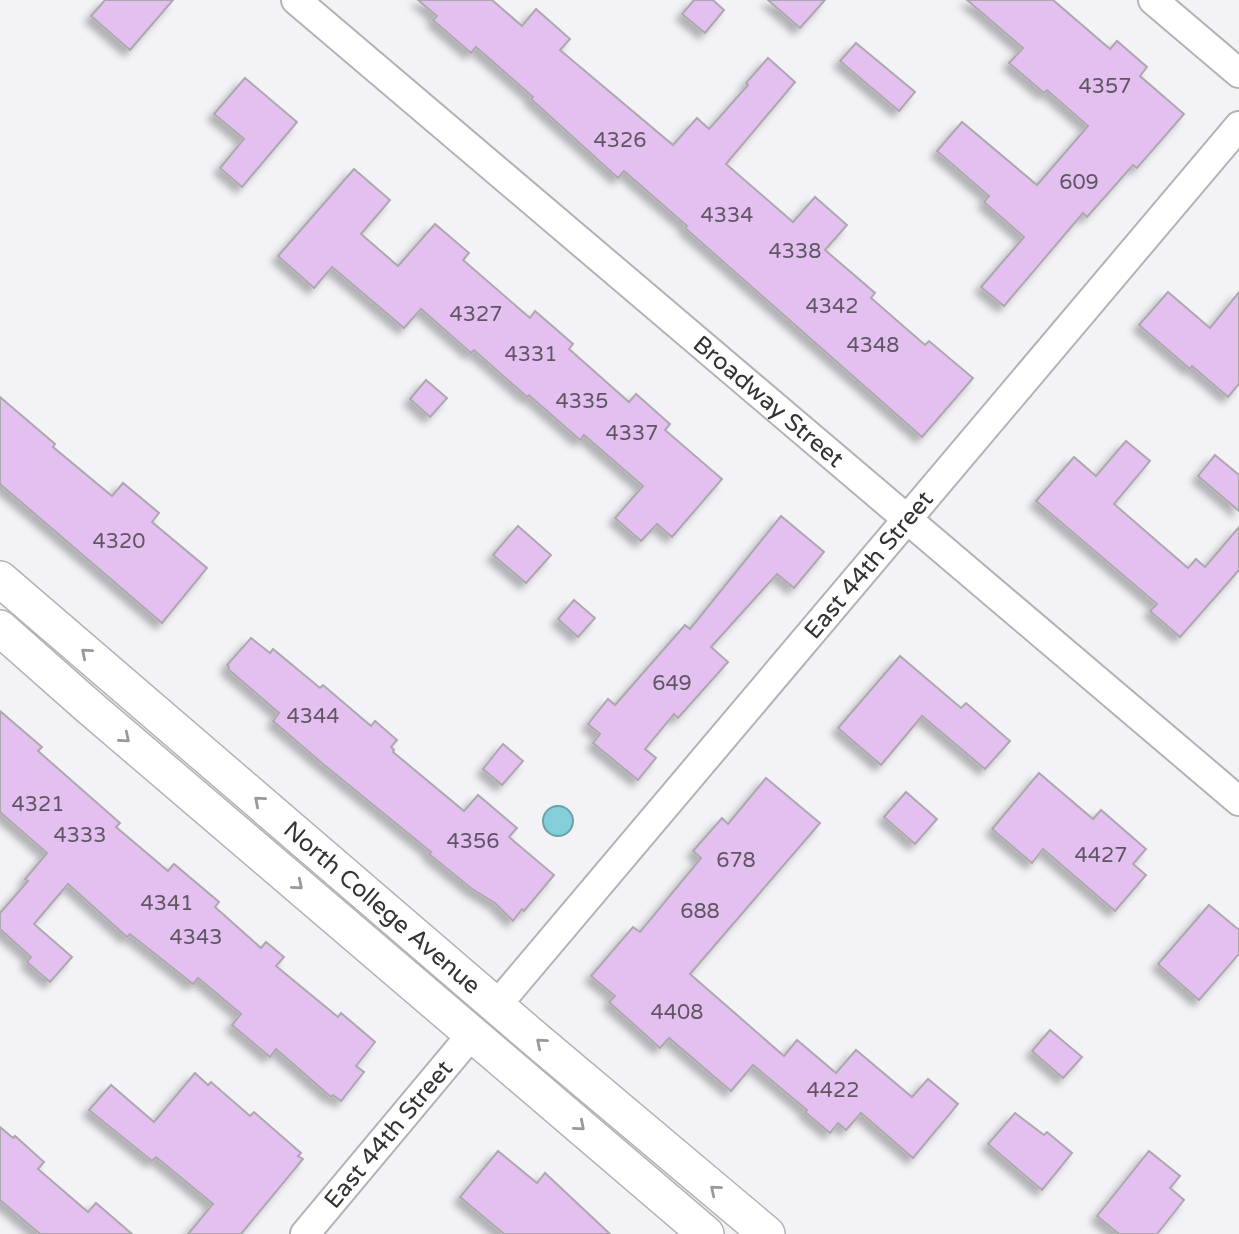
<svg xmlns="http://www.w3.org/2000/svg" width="1239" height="1234" font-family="'Varela Round',sans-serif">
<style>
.water{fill:#83ced9;stroke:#6ba0a8;stroke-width:2}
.building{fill:#e4c0f0;stroke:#aca9ad;stroke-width:2;filter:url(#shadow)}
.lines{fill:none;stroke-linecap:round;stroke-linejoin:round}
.minor-casing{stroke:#b2b2b7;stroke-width:32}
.major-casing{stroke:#b2b2b7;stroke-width:38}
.minor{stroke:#fff;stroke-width:28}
.major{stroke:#fff;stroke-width:35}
.oneway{stroke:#99999a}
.labels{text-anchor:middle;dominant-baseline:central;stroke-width:7;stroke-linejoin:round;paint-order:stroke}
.number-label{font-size:21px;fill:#5f5664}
.street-label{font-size:24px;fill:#333335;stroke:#fff}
</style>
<defs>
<filter id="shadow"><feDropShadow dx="-6" dy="6" stdDeviation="3.5" flood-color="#0004"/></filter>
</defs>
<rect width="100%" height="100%" fill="#f2f2f7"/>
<circle class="water" cx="558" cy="821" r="15"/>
<g class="building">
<polygon points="105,0 173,0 130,50 91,16"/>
<polygon points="418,0 492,0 522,26 536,9 570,39 560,50 673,145 697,118 709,129 748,85 746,83 768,58 795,82 726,164 793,222 815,197 847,225 825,250 875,293 871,298 925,345 929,341 973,378 922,437 685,228 687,226 624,171 618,178 531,99 533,97 476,47 471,53 433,20 437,16"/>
<polygon points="694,0 713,0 724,10 705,33 682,14"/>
<polygon points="768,0 825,0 800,28"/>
<polygon points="967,0 1053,0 1110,49 1117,41 1147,67 1140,76 1184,114 1137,168 1133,165 1087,217 1083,213 1004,306 981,287 1024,237 984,202 989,196 937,151 962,122 1037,185 1088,126 1047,90 1044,93 1009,63 1023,48"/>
<polygon points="856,43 915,92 899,111 840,61"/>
<polygon points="245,78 297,122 242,187 220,168 244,139 214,114"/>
<polygon points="354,169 390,200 361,234 398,266 435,224 469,253 463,260 530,318 535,311 573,344 569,349 629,402 636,394 670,424 665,430 722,479 672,537 657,524 641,541 615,518 643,486 584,435 580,440 529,395 527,397 474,350 471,353 421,309 404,328 332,267 314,288 278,256"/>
<polygon points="1168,292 1210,328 1239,292 1239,384 1228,397 1192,366 1190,369 1139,325"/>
<polygon points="426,380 447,398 430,417 410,399"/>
<polygon points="0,397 55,444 53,447 112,496 123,483 159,513 152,522 207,568 162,623 0,484"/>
<polygon points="1126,441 1150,461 1114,504 1188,568 1196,559 1205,567 1239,527 1239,570 1180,637 1150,611 1157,604 1036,501 1074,457 1096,476"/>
<polygon points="1215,455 1239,475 1239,511 1198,476"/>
<polygon points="781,516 824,552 794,588 777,574 711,647 728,662 678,718 674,714 645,749 656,758 638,780 593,743 600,734 588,724 608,699 615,705 685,625 690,629"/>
<polygon points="518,526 551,555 526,583 493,555"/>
<polygon points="574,600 595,618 578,637 558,619"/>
<polygon points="251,638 270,653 273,649 320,688 323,685 371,726 375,721 397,740 391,747 394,750 393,752 464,811 478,795 517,828 509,837 554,875 524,911 522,909 513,921 495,903 472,889 429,854 431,852 323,764 273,721 279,713 228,669 229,667 227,665"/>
<polygon points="900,656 961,708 966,703 1010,741 985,769 922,716 881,765 838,728"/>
<polygon points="0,711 42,747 38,751 120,823 116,827 168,871 174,864 219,902 215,907 261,948 266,942 284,957 276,966 338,1017 341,1013 375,1042 356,1066 364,1072 341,1101 333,1095 331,1097 276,1049 270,1057 232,1025 241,1014 198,978 193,984 130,934 127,937 68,884 34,924 72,957 50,982 27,962 31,957 0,929 0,913 28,881 25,879 47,853 0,812"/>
<polygon points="503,744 523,761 502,785 483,769"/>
<polygon points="1039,773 1093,819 1101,810 1146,849 1133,864 1146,875 1115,911 1043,849 1032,863 992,829"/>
<polygon points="766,778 820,823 690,974 784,1056 797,1040 836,1073 856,1050 912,1097 928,1079 958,1104 913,1158 861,1113 846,1130 838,1123 830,1133 805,1112 807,1110 753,1065 731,1091 669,1038 660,1048 609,1002 615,996 591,976 633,927 640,932 701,858 693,851 722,818 728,824"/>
<polygon points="906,792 937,819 915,844 884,817"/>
<polygon points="1209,905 1239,930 1239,954 1199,1000 1158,964"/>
<polygon points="1050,1030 1082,1057 1063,1078 1032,1051"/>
<polygon points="195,1073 208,1085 211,1082 250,1116 254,1112 301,1153 298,1156 303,1159 241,1234 188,1234 213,1204 156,1157 152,1161 89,1110 111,1085 154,1122"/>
<polygon points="1015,1113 1044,1135 1047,1132 1072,1153 1042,1190 988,1144"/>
<polygon points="0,1127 13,1138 15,1136 44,1162 38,1169 88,1212 96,1203 132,1234 40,1234 0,1200"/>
<polygon points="498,1151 537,1183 545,1173 610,1234 504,1234 460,1197"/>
<polygon points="1149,1151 1180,1176 1170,1188 1184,1200 1157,1234 1119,1234 1097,1216"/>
</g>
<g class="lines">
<defs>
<g id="minor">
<path id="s1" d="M296,0L1239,801"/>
<polyline points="1153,0 1239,73"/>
<path id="s2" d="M497,1005L1239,126"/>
<path id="s3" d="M305,1234L472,1034"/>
</g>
<g id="major">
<path id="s4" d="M0,579L534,1038L767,1234"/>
<polyline points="0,628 88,706 706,1234"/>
</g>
</defs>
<use href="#minor" class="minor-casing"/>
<use href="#major" class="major-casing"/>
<use href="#minor" class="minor"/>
<use href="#major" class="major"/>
</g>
<defs><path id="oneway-chevron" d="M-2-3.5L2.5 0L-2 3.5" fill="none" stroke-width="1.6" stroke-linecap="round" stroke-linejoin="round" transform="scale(1.75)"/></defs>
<g class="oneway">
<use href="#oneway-chevron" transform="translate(86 653) rotate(-139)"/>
<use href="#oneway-chevron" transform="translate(125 738) rotate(40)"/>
<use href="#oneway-chevron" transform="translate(259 801) rotate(-139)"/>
<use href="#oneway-chevron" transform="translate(298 885) rotate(40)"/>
<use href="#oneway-chevron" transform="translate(541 1043) rotate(-140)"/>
<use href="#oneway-chevron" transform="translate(580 1126) rotate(41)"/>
<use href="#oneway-chevron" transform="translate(715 1190) rotate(-140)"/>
</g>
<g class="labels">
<g class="number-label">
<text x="1105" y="86">4357</text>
<text x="620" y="140">4326</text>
<text x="1079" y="182">609</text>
<text x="727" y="215">4334</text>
<text x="795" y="251">4338</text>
<text x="832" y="306">4342</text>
<text x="476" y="314">4327</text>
<text x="873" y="345">4348</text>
<text x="531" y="354">4331</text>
<text x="582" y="401">4335</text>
<text x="632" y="433">4337</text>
<text x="119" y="541">4320</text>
<text x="672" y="683">649</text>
<text x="313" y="716">4344</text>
<text x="38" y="804">4321</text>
<text x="80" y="835">4333</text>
<text x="473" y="841">4356</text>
<text x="1101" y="855">4427</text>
<text x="736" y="860">678</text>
<text x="167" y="903">4341</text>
<text x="700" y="911">688</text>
<text x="196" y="937">4343</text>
<text x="677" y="1012">4408</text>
<text x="833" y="1090">4422</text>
</g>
<g class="street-label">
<text stroke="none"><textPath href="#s1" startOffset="620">Broadway Street</textPath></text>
<text stroke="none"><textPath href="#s2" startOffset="576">East 44th Street</textPath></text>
<text stroke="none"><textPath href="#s4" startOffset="504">North College Avenue</textPath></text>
<text stroke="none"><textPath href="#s3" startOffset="130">East 44th Street</textPath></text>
</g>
</g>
</svg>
